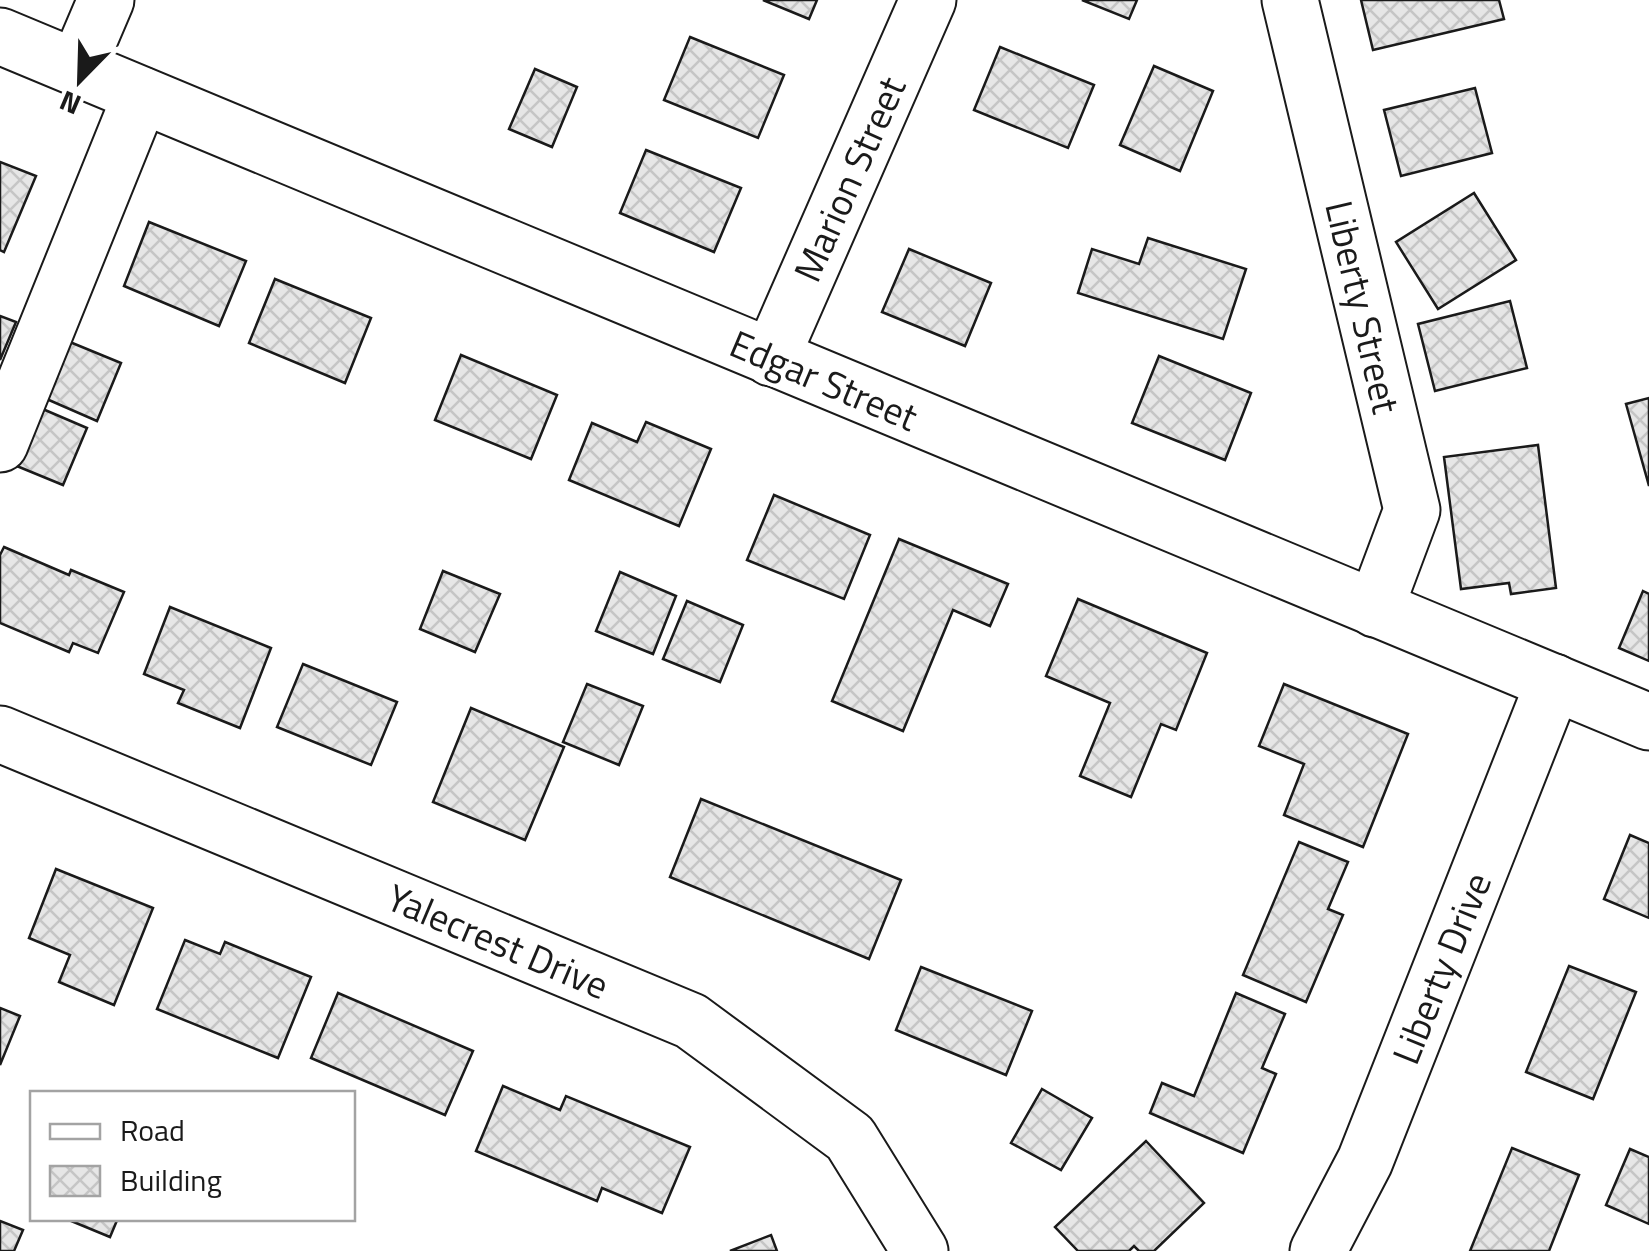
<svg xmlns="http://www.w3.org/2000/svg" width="1649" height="1251" font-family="'Titillium Web',sans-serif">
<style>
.building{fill:url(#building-cross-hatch);stroke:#1a1a1a;stroke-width:2.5}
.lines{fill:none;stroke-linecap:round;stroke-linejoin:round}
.minor-casing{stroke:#1a1a1a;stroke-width:59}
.minor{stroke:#fff;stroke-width:55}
.labels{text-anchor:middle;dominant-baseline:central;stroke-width:8;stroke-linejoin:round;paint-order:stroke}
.street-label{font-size:38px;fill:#1a1a1a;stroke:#fff}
</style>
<defs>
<pattern id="building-cross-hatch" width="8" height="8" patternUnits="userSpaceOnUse" patternTransform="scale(2.5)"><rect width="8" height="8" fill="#e6e6e6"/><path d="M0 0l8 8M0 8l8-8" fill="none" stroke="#c5c5c5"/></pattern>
</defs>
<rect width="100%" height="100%" fill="#fff"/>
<g class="building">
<polygon points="763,0 817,0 809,19"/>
<polygon points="1082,0 1137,0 1129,19"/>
<polygon points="1361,0 1499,0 1504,19 1373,50"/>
<polygon points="690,37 784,75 758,138 664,100"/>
<polygon points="1000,47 1094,85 1068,148 974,110"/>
<polygon points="1154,66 1213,91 1180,171 1120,145"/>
<polygon points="535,69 577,87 552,147 509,129"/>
<polygon points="1475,88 1492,153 1401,176 1384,110"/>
<polygon points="646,150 741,188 714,252 620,213"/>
<polygon points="0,162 36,176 4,252 0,250"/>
<polygon points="1474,193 1516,260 1438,309 1396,242"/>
<polygon points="149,222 246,261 219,326 124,286"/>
<polygon points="1148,238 1246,269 1223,339 1078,293 1092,249 1139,264"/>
<polygon points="909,249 991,283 965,346 882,312"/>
<polygon points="275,279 371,318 345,383 249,343"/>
<polygon points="1510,301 1527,368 1435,391 1418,324"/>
<polygon points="0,316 16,322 0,360"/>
<polygon points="65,340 121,363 97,421 42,397"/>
<polygon points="461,355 557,395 531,459 435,420"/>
<polygon points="1159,356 1251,393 1225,460 1132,423"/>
<polygon points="1649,398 1649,486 1626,404"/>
<polygon points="31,404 87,428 63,485 7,462"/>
<polygon points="646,422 711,449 679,526 569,480 592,423 637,442"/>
<polygon points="1538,445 1556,588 1511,594 1509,583 1461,589 1444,457"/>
<polygon points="774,495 870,535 844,599 747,560"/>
<polygon points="899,539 1008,584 990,626 953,610 903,731 832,701"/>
<polygon points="4,547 69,575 71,570 124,592 98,653 73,643 69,652 0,623 0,555"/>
<polygon points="443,571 500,594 475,652 420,629"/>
<polygon points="620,572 676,596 653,654 596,631"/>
<polygon points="1643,591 1649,594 1649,661 1619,648"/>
<polygon points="1078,599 1207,653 1176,730 1161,724 1131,797 1080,776 1110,703 1046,676"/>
<polygon points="687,601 743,625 720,682 663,659"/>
<polygon points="170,607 271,648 240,728 178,703 184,690 144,674"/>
<polygon points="303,664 397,702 371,765 277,727"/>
<polygon points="587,684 643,706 619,765 563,742"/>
<polygon points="1284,684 1408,734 1363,847 1284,815 1304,764 1259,746"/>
<polygon points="471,708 564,747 525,840 433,802"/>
<polygon points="701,799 901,880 869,959 670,877"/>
<polygon points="1630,835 1649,843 1649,918 1604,899"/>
<polygon points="1299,842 1348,862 1328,909 1343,915 1306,1002 1243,975"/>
<polygon points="56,869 153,908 114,1005 59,982 70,955 29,938"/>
<polygon points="185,940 220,954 225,942 311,977 278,1058 157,1009"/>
<polygon points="1569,966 1636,992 1593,1099 1526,1072"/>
<polygon points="921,967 1032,1011 1006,1075 896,1030"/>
<polygon points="338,993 473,1051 445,1115 311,1058"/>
<polygon points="1236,993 1285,1014 1262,1068 1276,1074 1243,1153 1150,1113 1162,1083 1194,1096"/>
<polygon points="0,1008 20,1016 0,1065"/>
<polygon points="503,1086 560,1110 566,1096 690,1147 662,1213 602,1188 597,1201 476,1151"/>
<polygon points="1042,1089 1092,1118 1061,1170 1011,1143"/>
<polygon points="1146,1141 1204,1203 1154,1251 1139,1251 1134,1246 1129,1251 1078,1251 1055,1227"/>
<polygon points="1512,1148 1579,1175 1549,1251 1470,1251"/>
<polygon points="1630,1149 1649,1157 1649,1224 1606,1205"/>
<polygon points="64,1218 118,1218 110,1237"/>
<polygon points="0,1221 23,1230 14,1251 0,1251"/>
<polygon points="771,1235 777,1251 730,1251"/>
</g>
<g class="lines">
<defs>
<g id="minor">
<polyline points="1290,0 1412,510 1375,609"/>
<polyline points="0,36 1649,722"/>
<polyline points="77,68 106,0"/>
<polyline points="771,358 928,0"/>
<polyline points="0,444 141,95"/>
<polyline points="0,734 691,1021 850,1138 920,1251"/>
<polyline points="1318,1251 1365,1161 1554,682"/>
</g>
</defs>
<use href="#minor" class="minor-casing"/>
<use href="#minor" class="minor"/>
</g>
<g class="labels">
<g class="street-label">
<text transform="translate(849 179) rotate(-66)">Marion Street</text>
<text transform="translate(1363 307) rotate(77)">Liberty Street</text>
<text transform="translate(824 380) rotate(23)">Edgar Street</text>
<text transform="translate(498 941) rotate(23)">Yalecrest Drive</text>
<text transform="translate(1441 968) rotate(-68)">Liberty Drive</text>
</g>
</g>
<rect x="30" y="1091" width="325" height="130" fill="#ffffff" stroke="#a3a3a3" stroke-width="2.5"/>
<rect x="50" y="1124" width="50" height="15" fill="#ffffff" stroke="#a3a3a3" stroke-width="2.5"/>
<text x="120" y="1141" font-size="30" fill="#1a1a1a">Road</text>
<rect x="50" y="1166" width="50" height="30" fill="url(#building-cross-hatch)" stroke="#a3a3a3" stroke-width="2.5"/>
<text x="120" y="1191" font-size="30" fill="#1a1a1a">Building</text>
<g transform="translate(80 80) rotate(203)" stroke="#ffffff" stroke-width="8" paint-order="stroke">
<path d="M0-8L18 38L0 25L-18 38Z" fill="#1a1a1a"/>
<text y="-15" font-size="28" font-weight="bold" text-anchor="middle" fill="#1a1a1a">N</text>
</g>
</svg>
